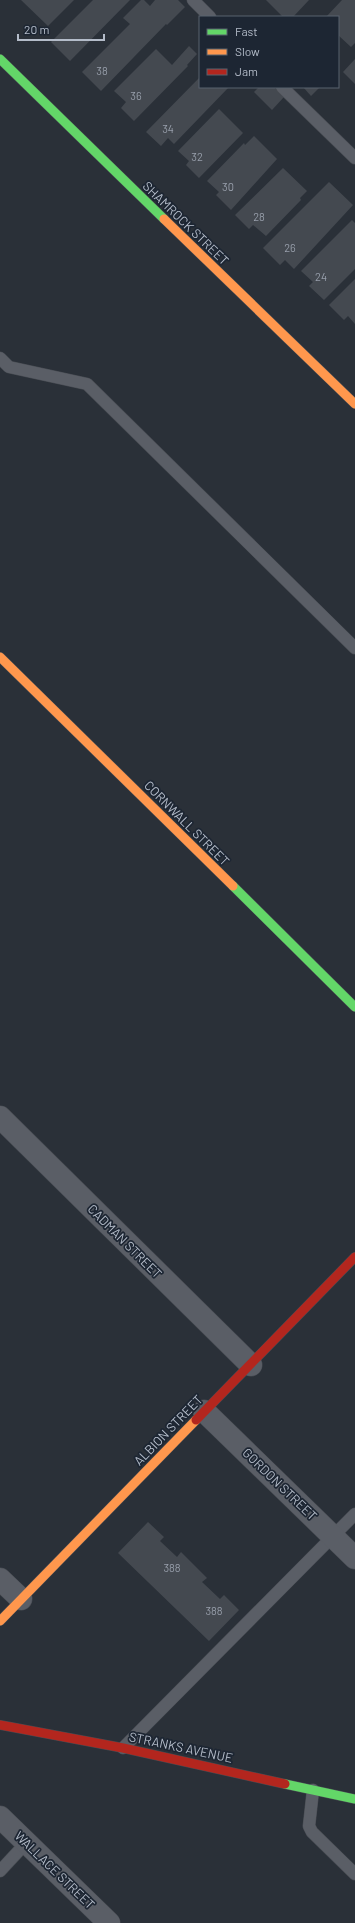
<svg xmlns="http://www.w3.org/2000/svg" width="355" height="1923" font-family="Barlow,sans-serif">
<style>
.building{fill:#444950}
.lines{fill:none;stroke-linecap:round;stroke-linejoin:round}
.lane-casing{stroke:#484c53;stroke-width:13}
.street-casing{stroke:#484c53;stroke-width:23}
.fast-casing{stroke:#484c53;stroke-width:10}
.slow-casing{stroke:#484c53;stroke-width:10}
.jam-casing{stroke:#484c53;stroke-width:10}
.lane{stroke:#5a5e66;stroke-width:12}
.street{stroke:#5a5e66;stroke-width:22}
.fast{stroke:#63d668;stroke-width:9}
.slow{stroke:#ff974d;stroke-width:9}
.jam{stroke:#b3261e;stroke-width:9}
.labels{text-anchor:middle;dominant-baseline:central;stroke-width:3.5;stroke-linejoin:round;paint-order:stroke}
.number-label{font-size:11px;fill:#989fab}
.street-label{font-size:13px;fill:#b4bcc9;stroke:#1d2633}
</style>
<rect width="100%" height="100%" fill="#2a3038"/>
<g class="building">
<polygon points="21,0 74,0 48,26"/>
<polygon points="93,0 130,0 70,61 51,42"/>
<polygon points="141,0 144,0 150,6 155,0 178,0 185,7 167,25 166,24 101,91 82,72 130,24 123,18"/>
<polygon points="266,0 309,0 293,17 283,17"/>
<polygon points="342,0 355,0 355,43 351,47 338,35 338,17 326,17"/>
<polygon points="189,46 197,54 187,65 188,66 134,121 121,108 126,102 114,91 156,49 172,65"/>
<polygon points="355,59 355,84 343,72"/>
<polygon points="200,77 200,87 229,87 174,144 168,138 161,146 146,132"/>
<polygon points="259,87 274,87 284,97 272,110 254,92"/>
<polygon points="303,87 320,87 311,96"/>
<polygon points="219,109 243,133 199,178 186,165 189,161 178,151"/>
<polygon points="254,136 277,159 231,210 216,195 219,192 207,181 244,143 245,145"/>
<polygon points="283,168 307,191 300,198 301,200 266,236 253,225 249,229 235,215"/>
<polygon points="329,182 353,205 294,269 285,260 280,265 263,248"/>
<polygon points="352,220 355,223 355,269 324,300 309,286 313,282 301,271"/>
<polygon points="355,279 355,324 348,316 344,320 329,305"/>
<polygon points="148,1522 164,1537 160,1541 177,1557 181,1552 207,1578 202,1582 220,1599 224,1595 239,1610 209,1641 118,1553"/>
</g>
<g class="lines">
<defs>
<g id="lane">
<polyline points="193,0 210,17"/>
<polyline points="282,87 355,158"/>
<polyline points="0,358 9,367 87,384 355,648"/>
<polyline points="123,1748 355,1514"/>
<polyline points="313,1790 309,1826 312,1832 355,1874"/>
<polyline points="0,1871 26,1843"/>
</g>
<g id="street">
<polyline points="0,1117 251,1365"/>
<polyline points="204,1411 355,1558"/>
<polyline points="0,1579 21,1599"/>
<polyline points="0,1817 109,1923"/>
</g>
<g id="fast">
<polyline points="0,59 164,219"/>
<polyline points="233,886 355,1007"/>
<polyline points="285,1784 355,1799"/>
</g>
<g id="slow">
<polyline points="164,219 355,404"/>
<polyline points="0,657 233,886"/>
<polyline points="0,1621 196,1420"/>
</g>
<g id="jam">
<polyline points="196,1420 355,1257"/>
<polyline points="0,1725 123,1748 285,1784"/>
</g>
</defs>
<use href="#lane" class="lane-casing"/>
<use href="#street" class="street-casing"/>
<use href="#fast" class="fast-casing"/>
<use href="#slow" class="slow-casing"/>
<use href="#jam" class="jam-casing"/>
<use href="#lane" class="lane"/>
<use href="#street" class="street"/>
<use href="#fast" class="fast"/>
<use href="#slow" class="slow"/>
<use href="#jam" class="jam"/>
</g>
<g class="labels">
<g class="number-label">
<text x="102" y="70">38</text>
<text x="136" y="95">36</text>
<text x="168" y="128">34</text>
<text x="197" y="156">32</text>
<text x="228" y="186">30</text>
<text x="259" y="216">28</text>
<text x="290" y="247">26</text>
<text x="321" y="276">24</text>
<text x="172" y="1567">388</text>
<text x="214" y="1610">388</text>
</g>
<g class="street-label">
<text transform="translate(186 223) rotate(44)">SHAMROCK STREET</text>
<text transform="translate(187 823) rotate(45)">CORNWALL STREET</text>
<text transform="translate(125 1241) rotate(45)">CADMAN STREET</text>
<text transform="translate(168 1430) rotate(-46)">ALBION STREET</text>
<text transform="translate(280 1484) rotate(44)">GORDON STREET</text>
<text transform="translate(181 1747) rotate(12)">STRANKS AVENUE</text>
<text transform="translate(55 1870) rotate(44)">WALLACE STREET</text>
</g>
</g>
<rect x="199" y="16" width="140" height="72" fill="#1d2633" stroke="#59626f"/>
<rect x="207" y="29" width="20" height="6" fill="#63d668" stroke="#59626f"/>
<text x="235" y="36" font-size="12" fill="#b4bcc9">Fast</text>
<rect x="207" y="49" width="20" height="6" fill="#ff974d" stroke="#59626f"/>
<text x="235" y="56" font-size="12" fill="#b4bcc9">Slow</text>
<rect x="207" y="69" width="20" height="6" fill="#b3261e" stroke="#59626f"/>
<text x="235" y="76" font-size="12" fill="#b4bcc9">Jam</text>
<path d="M18 34v6h86v-6" fill="none" stroke="#b4bcc9" stroke-width="2"/>
<text x="24" y="34" font-size="12" fill="#b4bcc9" stroke="#1d2633" stroke-width="3" paint-order="stroke">20 m</text>
</svg>
